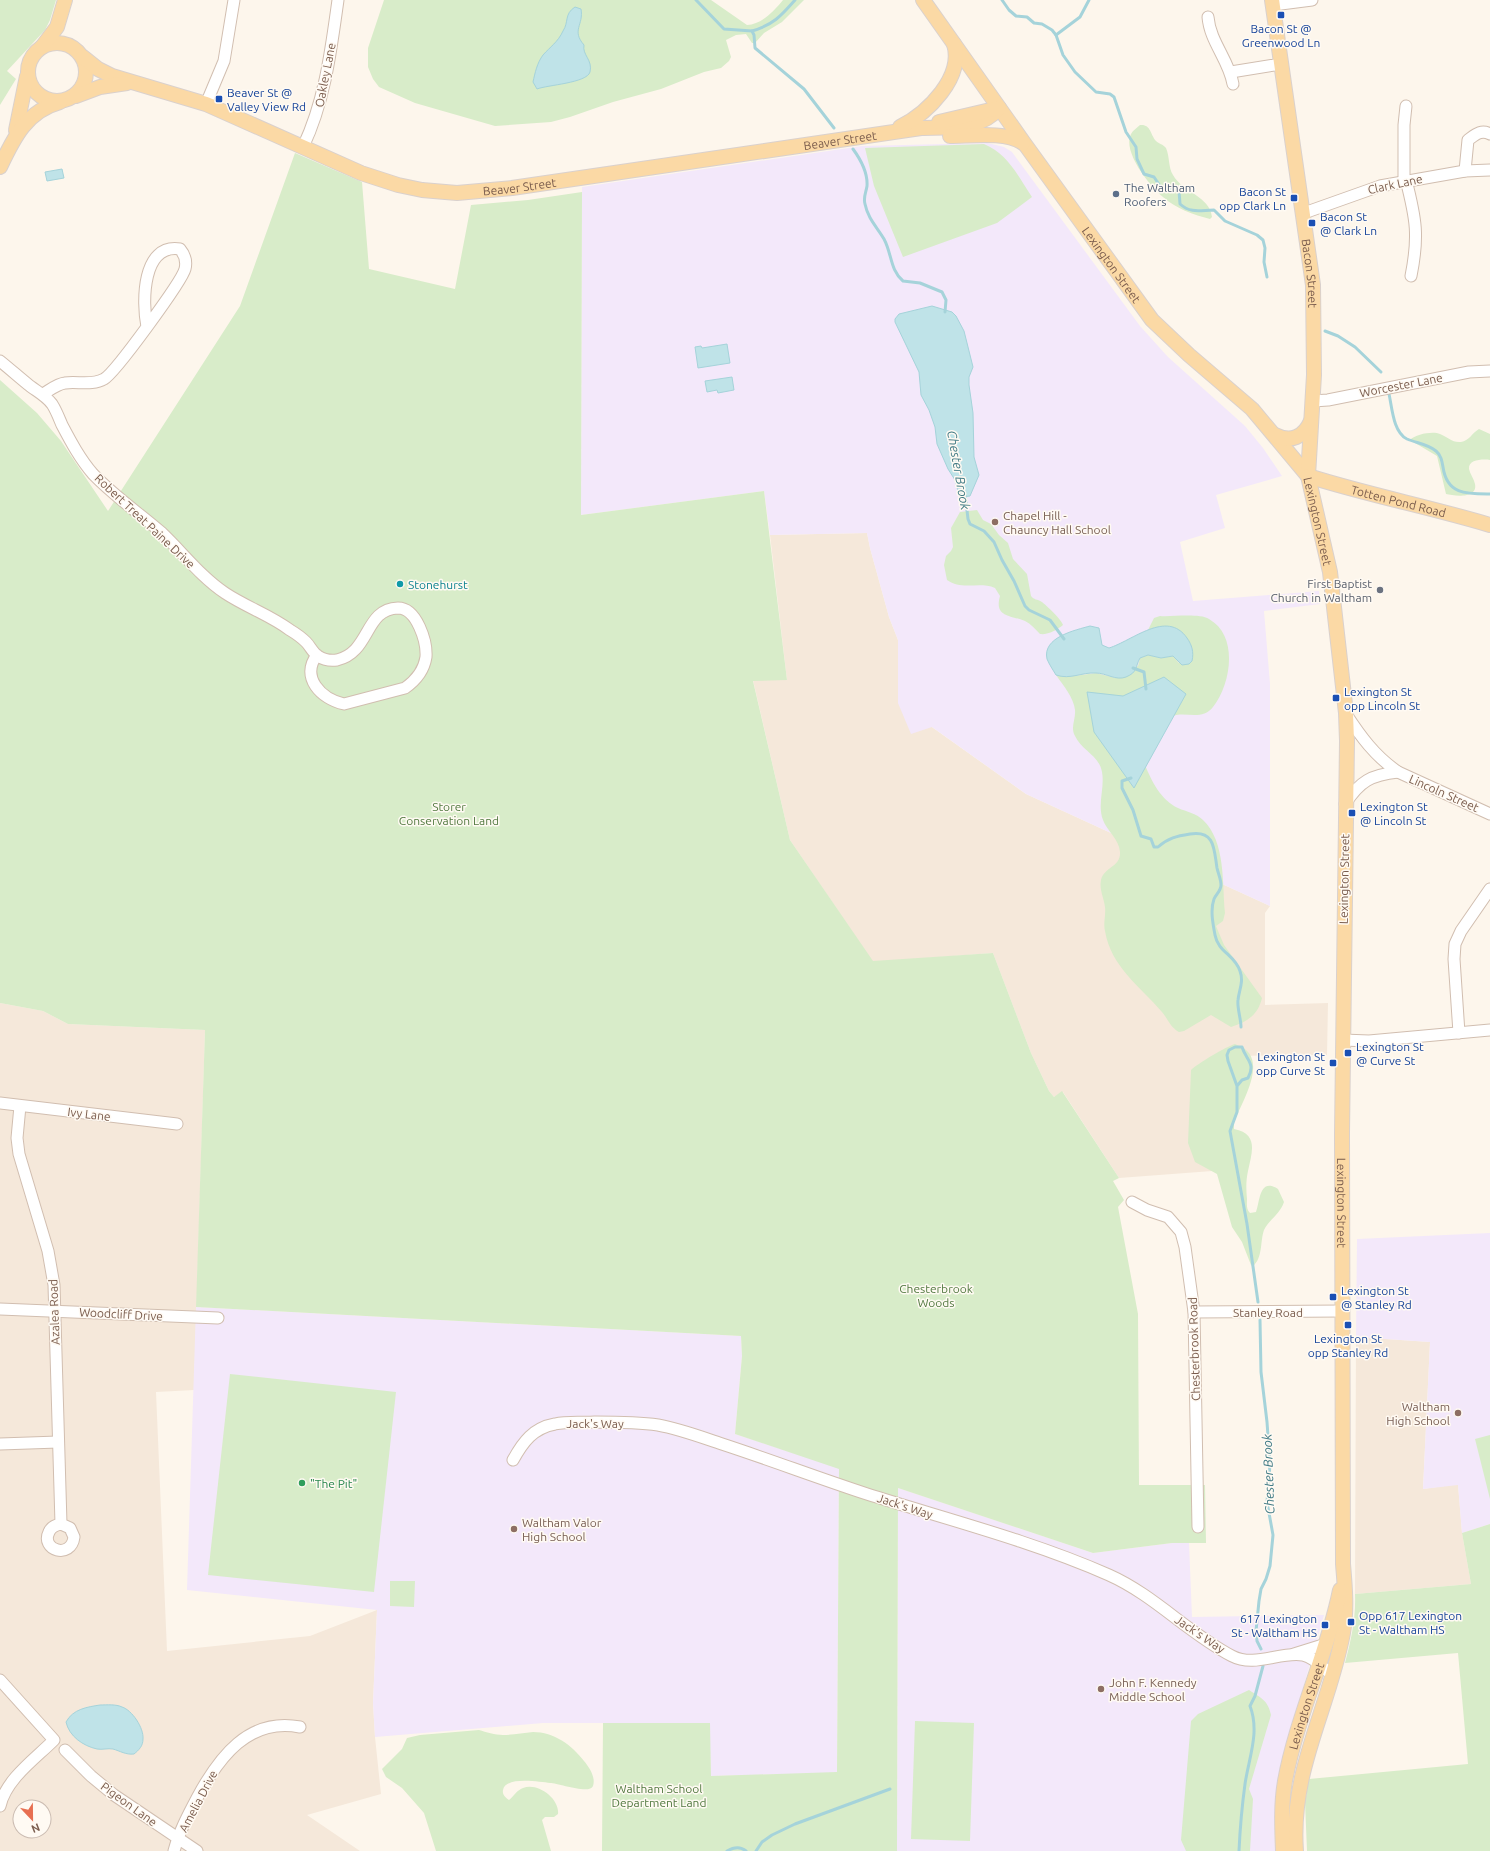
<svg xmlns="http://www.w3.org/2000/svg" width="1490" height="1851" font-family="Ubuntu,sans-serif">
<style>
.residential{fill:#f5e8da;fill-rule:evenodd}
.education{fill:#f3e8fa}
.green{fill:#d8ecc9}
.water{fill:#bfe3e8;stroke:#a5d3da}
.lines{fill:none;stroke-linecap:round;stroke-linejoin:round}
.stream{stroke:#a5d3da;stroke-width:3}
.minor-casing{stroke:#d1beb0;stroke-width:13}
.major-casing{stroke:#dad1cd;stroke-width:16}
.minor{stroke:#fff;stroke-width:11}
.major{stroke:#fbd9a5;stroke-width:14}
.transit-dot{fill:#1a4fb4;stroke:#fffaf3;stroke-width:1.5}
.service-dot{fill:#5c6f8a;stroke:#fffaf3;stroke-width:1.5}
.education-dot{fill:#8d6e63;stroke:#fffaf3;stroke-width:1.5}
.culture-dot{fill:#0f9aa8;stroke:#fffaf3;stroke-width:1.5}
.worship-dot{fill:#6b7280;stroke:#fffaf3;stroke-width:1.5}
.leisure-dot{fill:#2e9e5b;stroke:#fffaf3;stroke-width:1.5}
.labels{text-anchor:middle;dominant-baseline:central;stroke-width:3;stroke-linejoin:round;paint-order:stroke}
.transit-label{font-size:12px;fill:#164399;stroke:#fffaf3;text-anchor:start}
.street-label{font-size:12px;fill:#7a5c4d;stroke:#fffaf3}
.service-label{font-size:12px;fill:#4e5e75;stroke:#fffaf3;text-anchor:start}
.education-label{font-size:12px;fill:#785e54;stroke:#fffaf3;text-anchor:start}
.worship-label{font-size:12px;fill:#5b616d;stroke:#fffaf3;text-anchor:end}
.culture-label{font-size:12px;fill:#0d838f;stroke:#fffaf3;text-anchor:start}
.park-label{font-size:12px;fill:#537a41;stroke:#fffaf3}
.leisure-label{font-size:12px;fill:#27864d;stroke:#fffaf3;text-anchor:start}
.water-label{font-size:13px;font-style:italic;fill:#437c86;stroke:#fffaf3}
</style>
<rect width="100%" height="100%" fill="#fdf6ec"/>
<g class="residential">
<polygon points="867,533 870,548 889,617 898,640 898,703 1026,794 1270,906 1265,913 1265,1005 1328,1003 1327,1055 1229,1056 1230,1110 1239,1169 1119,1178 1063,1092 1054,1097 1049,1091 1031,1053 993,953 873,962 790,840 753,680 787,680 770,535"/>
<path d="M0,1003L43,1011L68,1024L205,1030L194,1390L156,1392L167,1651L310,1636L377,1610L373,1703L375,1737L381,1794L307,1815L360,1851H0ZM20,1807H44V1831H20Z"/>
<polygon points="1356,1337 1430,1342 1423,1489 1458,1484 1462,1533 1471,1584 1355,1594"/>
</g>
<g class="education">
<polygon points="988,143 1004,147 1012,152 1140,326 1168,357 1245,426 1263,448 1282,476 1216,495 1225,528 1180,542 1193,601 1319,591 1320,604 1264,611 1270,684 1270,906 1026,794 932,727 911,734 898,703 898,640 889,617 870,548 867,533 770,535 764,491 581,515 582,187 862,146"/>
<polygon points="1490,1233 1490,1524 1462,1533 1458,1485 1423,1489 1430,1342 1356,1337 1357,1239"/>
<polygon points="196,1307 741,1336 742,1356 735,1434 839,1468 837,1773 711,1776 709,1723 543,1723 375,1737 373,1703 377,1610 187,1590"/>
<polygon points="898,1488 1093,1553 1172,1543 1189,1543 1192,1617 1324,1615 1279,1772 1274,1824 1275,1851 897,1851"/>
</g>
<g class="green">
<polygon points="0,0 56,0 50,20 45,30 7,71 16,79 0,105"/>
<path d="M384,0H711L747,25C762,24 774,11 783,0H804L782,22L764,33L755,43H752L746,34L736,35L726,40L731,57L729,61L721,68L704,72L661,89L613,102L570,117L551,122L495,126L415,103L379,87L373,79L368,67V48Z"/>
<path d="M1140,125C1151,124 1150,134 1156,141C1159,144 1163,144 1166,148C1170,157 1168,167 1173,175C1182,192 1210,196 1212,217L1210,219C1194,215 1175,208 1163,197C1150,186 1122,152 1131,134C1133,130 1137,128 1140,125Z"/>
<path d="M984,144C1008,154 1018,176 1032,197L997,223L903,257L874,186L865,148Z"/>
<polygon points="295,153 362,182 369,269 455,289 471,205 528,200 582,192 581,515 764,491 787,680 753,681 790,840 873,961 993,953 1031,1053 1049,1091 1054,1097 1062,1091 1119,1178 1113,1181 1124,1200 1118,1207 1138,1314 1139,1485 1205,1485 1206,1543 1172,1543 1093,1553 898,1488 897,1851 602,1851 603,1723 710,1723 711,1776 837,1772 839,1469 735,1434 742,1356 741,1336 196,1307 205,1030 68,1024 43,1011 0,1003 0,380 37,413 61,441 108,511 240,306"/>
<path d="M1479,429L1490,434V460C1484,459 1468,459 1469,469C1470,474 1474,479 1475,484C1478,499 1454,496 1446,494L1437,456L1410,440C1416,434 1433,431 1440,434C1448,437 1452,443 1461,442C1469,441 1472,433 1479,429Z"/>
<path d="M977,510L983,520L991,524L999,535L1008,543L1013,559L1027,574L1031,596C1034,600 1037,599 1042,602C1046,605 1062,620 1063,625C1057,630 1048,635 1040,634C1035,629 1031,624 1025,621C1010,615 994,617 1000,596L995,588C979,581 962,591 947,580L944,565L946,556L951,551L953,547L951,528L960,512Z"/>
<path d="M1160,616C1172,617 1199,613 1209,619C1239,636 1231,684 1213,707C1200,724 1178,706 1166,721C1158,731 1151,753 1145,765C1152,782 1161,800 1178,808C1187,812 1196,813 1203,820C1226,842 1222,883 1225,913L1223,921L1216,926L1224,945L1262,998C1258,1015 1247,1022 1231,1027L1211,1015L1184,1031L1179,1032C1170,1027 1168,1019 1162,1012C1140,986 1111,967 1105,931C1103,924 1106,915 1105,907C1104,898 1099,890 1101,880C1104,867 1121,867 1120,852C1119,839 1107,831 1103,820C1097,804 1105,788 1102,772C1099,755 1082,751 1075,736C1070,727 1076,719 1075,710C1074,698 1063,685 1056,675L1066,677L1096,673L1116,678L1138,666L1140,658L1148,655L1161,658L1173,656L1179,663L1192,648C1182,626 1172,623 1148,630L1154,618Z"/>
<path d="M1235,1044C1238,1046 1243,1047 1246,1050C1265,1066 1241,1104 1234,1122V1129C1259,1134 1252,1152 1248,1171C1246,1180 1246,1189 1247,1199C1247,1204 1246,1209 1250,1213L1256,1212C1260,1202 1259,1177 1278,1189L1284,1202C1280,1214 1269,1220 1264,1230C1260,1241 1263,1258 1253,1266L1251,1265L1242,1242L1232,1227L1217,1174L1195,1162L1188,1143L1191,1070C1197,1064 1227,1046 1235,1044Z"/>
<polygon points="230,1374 396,1392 374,1592 208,1575"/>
<polygon points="1490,1435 1490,1499 1475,1439"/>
<path d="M1490,1524V1851H1307L1305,1802L1309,1779L1468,1764L1458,1653L1345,1663C1351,1640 1356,1618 1355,1594L1471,1584L1462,1533Z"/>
<polygon points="390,1581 415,1581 414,1607 390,1606"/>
<path d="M1249,1690C1261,1698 1268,1700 1271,1715L1249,1789L1253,1799L1250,1851H1186L1181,1840L1191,1721L1198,1714Z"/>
<polygon points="915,1721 974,1723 970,1841 911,1839"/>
<path d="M479,1730C486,1732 495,1735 503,1735C513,1735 523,1733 533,1732C554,1732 572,1745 584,1761C589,1767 596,1777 593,1786C590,1795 558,1783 550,1783C540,1782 505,1776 503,1790C502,1795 506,1798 509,1800C514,1796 517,1790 523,1788C538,1782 560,1799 558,1814L554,1817H545L542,1820L551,1851H436L424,1813L402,1788L386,1777L382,1769L402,1749L407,1738L420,1735Z"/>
</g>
<g class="water">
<path d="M575,7L581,9C584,25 571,30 584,45C582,55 593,60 590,72C587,83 547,85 537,89L533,82C535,73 537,63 543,55C550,47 558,42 563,31C569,22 564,14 575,7Z"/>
<polygon points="62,169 64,178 47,181 45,172"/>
<polygon points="932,306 952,312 956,316 964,331 973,367 969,377 969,385 973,413 974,457 979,475 970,496 963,497 958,491 955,480 948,469 937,444 935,427 929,410 921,395 919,372 895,322 895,319 899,314"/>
<polygon points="727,344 730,363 698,368 695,347 701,346 702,348"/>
<polygon points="732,377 734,390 718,393 717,390 707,392 705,381"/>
<path d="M1090,626L1099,628L1102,645L1109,648C1132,641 1167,609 1187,638C1192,645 1194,652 1192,661L1189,664L1182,665L1173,656L1161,658L1148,655L1140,658C1135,667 1138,672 1126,677C1116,681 1106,673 1096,673C1082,672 1070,680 1056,675C1053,670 1049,664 1047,659C1042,637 1076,630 1090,626Z"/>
<polygon points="1164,677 1186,694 1134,788 1094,732 1087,692 1123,696"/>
<path d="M100,1705C107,1705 116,1704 122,1707C132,1710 144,1728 143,1739C143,1746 139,1750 134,1754C126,1755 120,1751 113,1749C108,1748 102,1750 97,1749C83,1746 69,1736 66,1722C73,1709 87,1707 100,1705Z"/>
</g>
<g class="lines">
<g class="stream">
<polyline points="696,0 724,29 752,31 754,35 755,48 804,89 834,128"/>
<path d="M1002,0L1009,10L1016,16L1027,17L1034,23L1042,24L1052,30L1056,35L1063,55L1075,72L1096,92L1110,94L1114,97L1126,132L1136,147L1137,159L1144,174L1154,177L1162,189H1175L1179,191L1180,204C1191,214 1201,210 1214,210L1225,221L1257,235L1263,240L1265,248L1264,262L1267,277"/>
<path d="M752,31C773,25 781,16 795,0"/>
<polyline points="1056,35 1080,17 1089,0"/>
<path d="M853,149C861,160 868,172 867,186C866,193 863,197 865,204C868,219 877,227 884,239C892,254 890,270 903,281L920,283L942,292L946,300L945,312"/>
<polyline points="1325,331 1338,336 1355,347 1381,372"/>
<path d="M1389,394C1392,407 1393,432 1407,439C1416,443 1428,444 1436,451C1441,455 1442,461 1443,467C1447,495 1467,494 1490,494"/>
<polyline points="965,493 968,519 970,524 984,531 994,542 1002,560 1014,581 1025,606 1029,610 1050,620 1064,639"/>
<polyline points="1133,668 1144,672 1146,689"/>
<path d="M1131,778L1122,781V788L1133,810L1141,836L1151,839L1154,847H1158C1168,838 1177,836 1190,834C1215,830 1214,849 1217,868C1218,873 1221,879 1221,885C1221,891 1216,894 1214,899C1210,910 1213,924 1215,935C1218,952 1235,955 1240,971C1244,982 1239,990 1238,1000C1237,1008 1241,1019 1241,1027"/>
<path d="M1237,1086L1242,1080L1248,1078C1256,1063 1246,1060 1242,1047H1235L1229,1050L1227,1055L1228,1061L1237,1086V1112L1230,1131L1247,1224L1258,1302"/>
<polyline points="1260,1320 1261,1372 1267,1422 1270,1464 1267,1502 1273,1535 1270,1566 1266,1579 1261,1589 1259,1601 1256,1631 1257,1641 1261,1649"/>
<path d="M727,1851C734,1847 740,1846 746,1851"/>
<polyline points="756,1851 762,1842 772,1835 795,1824 890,1789"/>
<path d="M1239,1851C1240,1829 1242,1806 1245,1784C1249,1757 1260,1732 1250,1706L1255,1696L1263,1666"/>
</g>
<defs>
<g id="minor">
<polyline points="1273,5 1312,0"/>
<path d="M1208,17C1210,42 1229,60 1233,84"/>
<polyline points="1231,72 1281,64"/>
<polyline points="206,104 224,61 234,0"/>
<path d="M303,147C325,101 331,50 338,0"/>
<path d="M1465,171L1468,140C1475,135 1481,129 1490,134"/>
<polyline points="1404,180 1404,125 1406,106"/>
<path d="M1406,180C1416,219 1419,236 1411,276"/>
<polyline points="1304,213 1380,186 1465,171 1490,170"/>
<path d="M0,361C10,369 20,378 30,386C38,392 46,396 52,404C56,410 59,418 62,425C71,442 80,459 93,474C114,496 139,513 162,533C183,553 201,577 225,593C246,607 270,615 290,630C295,633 301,637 306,642C310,646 313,653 318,656C324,660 330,661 337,660C371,652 364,609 398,608C417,608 427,642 426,657C424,670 415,681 405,688L344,704C321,699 300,677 317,655"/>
<path d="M43,394C50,390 57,384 65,383C77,381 92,386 104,379C115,373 182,281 185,269C187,261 185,255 180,249C142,243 142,302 147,327"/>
<polyline points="1313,401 1328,400 1469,372 1490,371"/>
<path d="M1346,714C1361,737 1375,756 1398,772L1490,814"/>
<path d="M1345,804C1360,781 1371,775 1398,772"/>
<polyline points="1459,1033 1454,959 1455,944 1461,931 1490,889"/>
<polyline points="1343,1040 1369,1041 1490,1030"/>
<polyline points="0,1103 177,1124"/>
<path d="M20,1106L17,1138L19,1154L48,1251L54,1285L61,1524C55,1525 51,1527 49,1532C40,1550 71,1560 74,1537L70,1528L61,1524"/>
<polyline points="1132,1202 1147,1210 1168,1217 1181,1232 1185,1247 1194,1312 1198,1527"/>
<polyline points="0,1309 218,1318"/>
<polyline points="1194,1312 1342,1311"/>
<polyline points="0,1444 58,1442"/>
<path d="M513,1460C523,1442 533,1428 555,1424C568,1421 582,1423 595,1422C616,1422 638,1422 658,1425C680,1429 701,1437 722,1444C771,1460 818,1478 867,1494C946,1519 1032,1541 1109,1575C1154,1595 1188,1633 1232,1656C1255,1668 1280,1651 1303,1655C1314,1657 1323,1668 1332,1675"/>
<polyline points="1294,1654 1326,1644"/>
<path d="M0,1680L54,1740C35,1759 6,1779 0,1806"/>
<polyline points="65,1750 91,1776 114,1795 197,1851"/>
<path d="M174,1851C179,1832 188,1815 197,1798C219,1757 249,1717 300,1727"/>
</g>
<g id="major">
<path id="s1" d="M923,0L1024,143L1152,320L1189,355L1252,409L1308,476L1330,572L1346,713L1347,741L1342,1134L1343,1564C1345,1587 1347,1610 1343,1633C1329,1709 1290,1770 1296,1851"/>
<path id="s2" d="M1272,0L1313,285L1314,375L1308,476"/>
<circle cx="57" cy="72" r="29"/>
<polyline points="42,47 57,27 65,0"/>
<path id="s3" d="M83,57L98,69L112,76L206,104L361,173L398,185L422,190L457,193L512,188L921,128C948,127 980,131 999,108"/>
<polyline points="76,96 100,87 127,83"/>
<polyline points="939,122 999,108"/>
<path d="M900,127C928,113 964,77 954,44"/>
<polyline points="16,130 27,76"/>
<path d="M950,136C971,136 1005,131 1023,143"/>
<path d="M0,167C14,137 27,111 60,102"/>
<path d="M1275,435C1291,443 1304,437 1311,421"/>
<path id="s4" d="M1308,476C1368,495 1430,507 1490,525"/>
<path id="s5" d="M1283,1851C1282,1828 1281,1804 1285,1781C1297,1716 1327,1655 1340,1590"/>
</g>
</defs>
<use href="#minor" class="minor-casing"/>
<use href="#major" class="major-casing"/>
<use href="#minor" class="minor"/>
<use href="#major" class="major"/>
</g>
<g class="transit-dot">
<rect x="1277" y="11" width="8" height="8" rx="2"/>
<rect x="215" y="95" width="8" height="8" rx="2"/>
<rect x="1290" y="194" width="8" height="8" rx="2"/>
<rect x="1308" y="219" width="8" height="8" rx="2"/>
<rect x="1332" y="694" width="8" height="8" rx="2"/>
<rect x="1348" y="809" width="8" height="8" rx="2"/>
<rect x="1344" y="1049" width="8" height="8" rx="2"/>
<rect x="1329" y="1059" width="8" height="8" rx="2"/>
<rect x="1329" y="1293" width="8" height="8" rx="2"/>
<rect x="1344" y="1321" width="8" height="8" rx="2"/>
<rect x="1347" y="1618" width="8" height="8" rx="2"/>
<rect x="1321" y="1621" width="8" height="8" rx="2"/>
</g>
<circle class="service-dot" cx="1116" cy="194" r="4"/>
<g class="education-dot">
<circle cx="995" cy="522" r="4"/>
<circle cx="1458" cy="1413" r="4"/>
<circle cx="514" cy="1529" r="4"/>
<circle cx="1101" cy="1689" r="4"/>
</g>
<circle class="culture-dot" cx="400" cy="584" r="4"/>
<circle class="worship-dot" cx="1380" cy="590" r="4"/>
<circle class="leisure-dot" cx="302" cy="1483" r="4"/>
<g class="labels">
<g class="transit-label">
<text x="1281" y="28" text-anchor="middle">Bacon St @<tspan x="1281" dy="14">Greenwood Ln</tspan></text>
<text x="227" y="92">Beaver St @<tspan x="227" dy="14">Valley View Rd</tspan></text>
<text x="1286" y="191" text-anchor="end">Bacon St<tspan x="1286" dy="14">opp Clark Ln</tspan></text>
<text x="1320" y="216">Bacon St<tspan x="1320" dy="14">@ Clark Ln</tspan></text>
<text x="1344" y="691">Lexington St<tspan x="1344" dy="14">opp Lincoln St</tspan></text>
<text x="1360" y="806">Lexington St<tspan x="1360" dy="14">@ Lincoln St</tspan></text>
<text x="1356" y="1046">Lexington St<tspan x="1356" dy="14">@ Curve St</tspan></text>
<text x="1325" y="1056" text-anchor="end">Lexington St<tspan x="1325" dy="14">opp Curve St</tspan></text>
<text x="1341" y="1290">Lexington St<tspan x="1341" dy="14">@ Stanley Rd</tspan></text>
<text x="1348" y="1338" text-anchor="middle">Lexington St<tspan x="1348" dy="14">opp Stanley Rd</tspan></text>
<text x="1359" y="1615">Opp 617 Lexington<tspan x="1359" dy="14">St - Waltham HS</tspan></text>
<text x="1317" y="1618" text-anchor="end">617 Lexington<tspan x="1317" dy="14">St - Waltham HS</tspan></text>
</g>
<g class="street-label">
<text transform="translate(325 75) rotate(-79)">Oakley Lane</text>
<text stroke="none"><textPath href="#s3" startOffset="788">Beaver Street</textPath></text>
<text transform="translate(1395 184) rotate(-12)">Clark Lane</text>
<text stroke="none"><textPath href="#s3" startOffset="464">Beaver Street</textPath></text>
<text stroke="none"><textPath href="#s1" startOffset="325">Lexington Street</textPath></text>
<text stroke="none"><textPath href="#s2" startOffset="276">Bacon Street</textPath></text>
<text transform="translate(1401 385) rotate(-11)">Worcester Lane</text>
<text stroke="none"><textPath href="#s4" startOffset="94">Totten Pond Road</textPath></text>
<text transform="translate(145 521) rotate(43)">Robert Treat Paine Drive</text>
<text stroke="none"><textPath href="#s1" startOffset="661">Lexington Street</textPath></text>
<text transform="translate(1444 793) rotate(24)">Lincoln Street</text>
<text transform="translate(1344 879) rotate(-89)">Lexington Street</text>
<text transform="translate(89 1114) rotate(7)">Ivy Lane</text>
<text stroke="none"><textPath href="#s1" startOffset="1345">Lexington Street</textPath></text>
<text transform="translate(54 1312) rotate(-92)">Azalea Road</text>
<text x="1268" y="1312">Stanley Road</text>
<text transform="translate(121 1314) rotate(3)">Woodcliff Drive</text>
<text transform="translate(1194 1349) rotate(-92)">Chesterbrook Road</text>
<text x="595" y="1423">Jack's Way</text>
<text transform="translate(905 1506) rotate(18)">Jack's Way</text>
<text transform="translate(1200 1634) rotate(34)">Jack's Way</text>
<text stroke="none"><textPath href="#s5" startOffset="148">Lexington Street</textPath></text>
<text transform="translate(198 1801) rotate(-62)">Amelia Drive</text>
<text transform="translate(129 1804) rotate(36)">Pigeon Lane</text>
</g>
<g class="service-label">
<text x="1124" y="187">The Waltham<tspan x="1124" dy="14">Roofers</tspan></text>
</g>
<g class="education-label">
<text x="1003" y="515">Chapel Hill -<tspan x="1003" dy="14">Chauncy Hall School</tspan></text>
<text x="1450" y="1406" text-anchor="end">Waltham<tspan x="1450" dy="14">High School</tspan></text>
<text x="522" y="1522">Waltham Valor<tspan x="522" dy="14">High School</tspan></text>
<text x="1109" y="1682">John F. Kennedy<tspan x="1109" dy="14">Middle School</tspan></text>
</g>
<g class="worship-label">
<text x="1372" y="583">First Baptist<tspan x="1372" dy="14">Church in Waltham</tspan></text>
</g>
<g class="culture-label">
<text x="408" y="584">Stonehurst</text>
</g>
<g class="park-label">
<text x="449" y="806">Storer<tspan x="449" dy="14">Conservation Land</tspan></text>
<text x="936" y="1288">Chesterbrook<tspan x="936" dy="14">Woods</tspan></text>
<text x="659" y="1788">Waltham School<tspan x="659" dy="14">Department Land</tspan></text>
</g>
<g class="leisure-label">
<text x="310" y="1483">"The Pit"</text>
</g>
<g class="water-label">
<text transform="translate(959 470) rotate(80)">Chester Brook</text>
<text transform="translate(1268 1474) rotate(-92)">Chester Brook</text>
</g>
</g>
<g transform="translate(32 1819) rotate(158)"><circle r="19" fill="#fffaf3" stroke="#cabbb1"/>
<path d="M0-3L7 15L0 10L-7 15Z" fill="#e76f51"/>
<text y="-6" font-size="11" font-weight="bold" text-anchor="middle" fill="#7a5c4d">N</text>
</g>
</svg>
